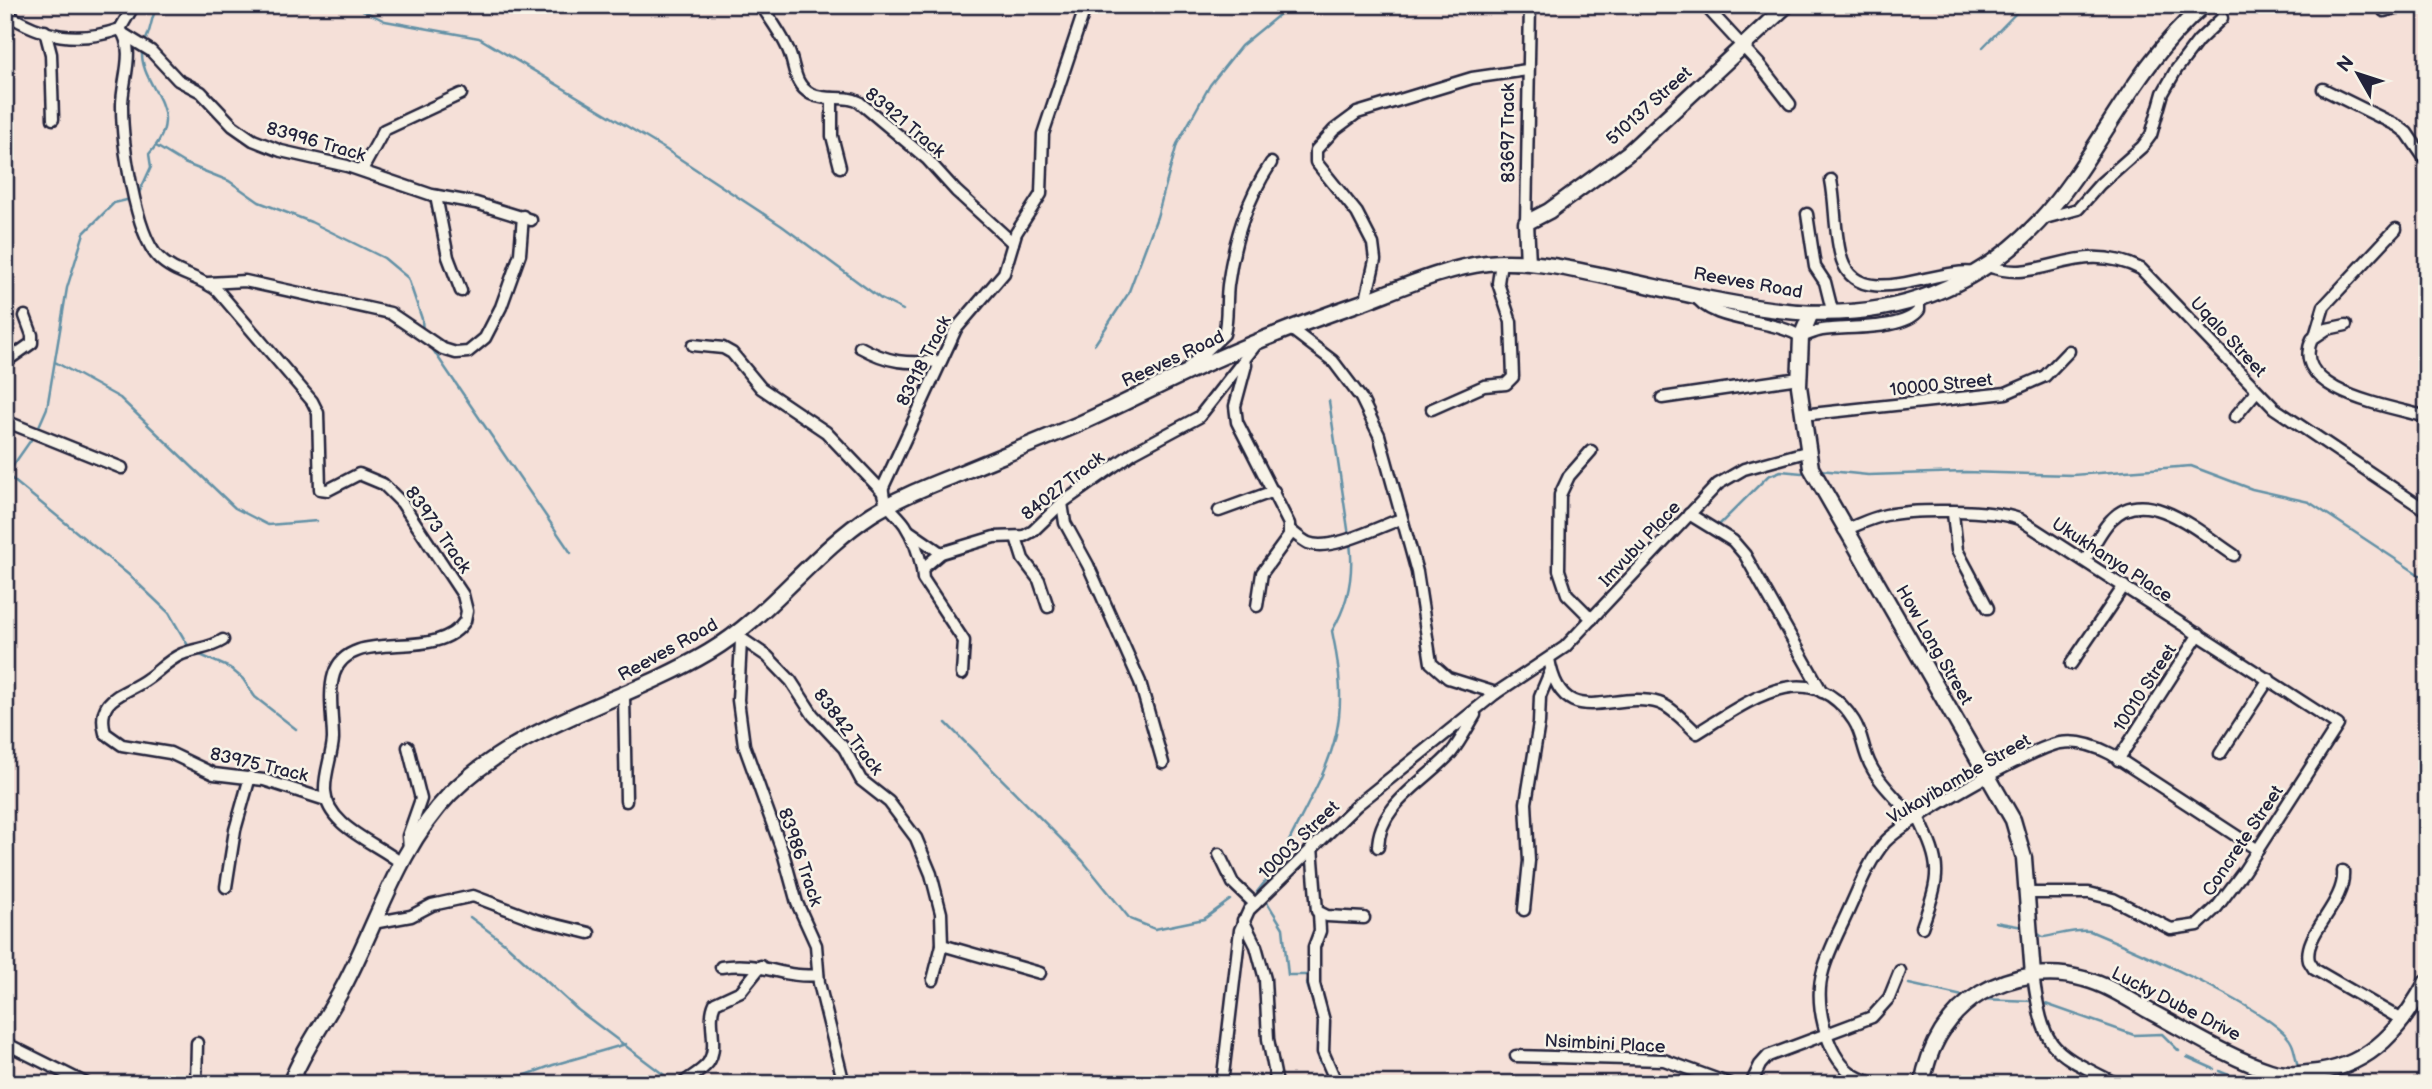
<svg xmlns="http://www.w3.org/2000/svg" width="2432" height="1089" font-family="'Balsamiq Sans',sans-serif">
<style>
.lines{fill:none;stroke-linecap:round;stroke-linejoin:round}
.stream{stroke:#6391a6;stroke-width:2.5}
.street-casing{stroke:#22223b;stroke-width:15}
.secondary-casing{stroke:#22223b;stroke-width:19}
.street{stroke:#f7f3e8;stroke-width:10}
.secondary{stroke:#f7f3e8;stroke-width:14}
.labels{text-anchor:middle;dominant-baseline:central;stroke-width:5;stroke-linejoin:round;paint-order:stroke}
.street-label{font-size:18px;fill:#22223b;stroke:#f7f3e8}
</style>
<rect width="100%" height="100%" fill="#f5e0d8"/>
<filter id="ink" filterUnits="userSpaceOnUse"><feTurbulence type="fractalNoise" baseFrequency=".0143" numOctaves="2"/><feDisplacementMap in="SourceGraphic" scale="14" xChannelSelector="R" yChannelSelector="G"/><feConvolveMatrix kernelMatrix="1 2 1 2 8 2 1 2 1" color-interpolation-filters="sRGB"/></filter>
<g filter="url(#ink)">
<g class="lines">
<g class="stream">
<polyline points="352,5 385,21 479,38 665,149 782,226 881,299 903,310"/>
<path d="M144,43C152,31 150,17 158,5"/>
<polyline points="1983,47 2024,5"/>
<polyline points="156,146 184,163 229,181 259,202 311,222 384,258 408,278 422,319 423,333"/>
<path d="M139,193L151,167L149,154C190,109 139,89 142,49"/>
<polyline points="429,344 571,553"/>
<polyline points="1095,344 1128,294 1157,217 1177,144 1210,85 1241,46 1291,5"/>
<polyline points="55,362 120,398 235,508 268,525 317,521"/>
<polyline points="1329,401 1349,536"/>
<polyline points="37,431 47,408 67,288 84,233 114,203 131,199"/>
<polyline points="1820,470 1868,475 1965,472 2073,475 2191,466 2252,489 2309,502 2427,580"/>
<polyline points="7,475 129,575 169,613 190,649"/>
<polyline points="5,477 33,437"/>
<polyline points="1717,527 1768,476 1781,471 1802,473"/>
<polyline points="198,654 230,668 243,679 255,697 296,729"/>
<polyline points="946,723 1083,861 1130,919 1155,929 1204,919 1230,900"/>
<path d="M1286,852L1288,843C1331,758 1353,730 1332,631C1349,603 1354,575 1350,543"/>
<polyline points="1257,892 1281,861"/>
<polyline points="1265,899 1283,928 1288,975 1309,975 1307,984 1319,1022 1319,1062 1326,1067 1329,1084"/>
<polyline points="470,917 507,945 578,1010 676,1084"/>
<polyline points="1995,922 2023,927"/>
<path d="M2035,932L2043,937C2060,935 2073,929 2090,931C2129,947 2274,1010 2291,1042C2295,1049 2296,1060 2298,1068"/>
<polyline points="1909,984 1967,997"/>
<polyline points="1980,999 2033,1001"/>
<polyline points="2040,1002 2134,1035 2162,1034 2179,1051"/>
<polyline points="2187,1057 2214,1069"/>
<polyline points="2219,1071 2250,1084"/>
<polyline points="502,1084 553,1065 626,1044"/>
</g>
<defs>
<g id="street">
<path d="M761,5C770,19 780,32 787,47C796,64 792,84 811,94C827,102 844,94 859,102L927,159L956,191L1013,243"/>
<path d="M1086,5L1043,134L1041,194L1016,233L1004,273L956,329L883,487C881,504 896,512 905,525C914,539 919,553 922,569L941,553L994,537L1024,536L1033,531L1062,503L1134,452L1199,417L1258,342"/>
<polyline points="1709,5 1710,11 1759,64 1790,104"/>
<polyline points="2384,11 2407,5"/>
<path d="M5,13C43,37 77,44 120,29L134,5"/>
<path d="M120,29C137,50 121,83 122,107C122,141 135,233 158,257C174,274 200,276 218,291L312,401L318,413L320,489L328,490L359,474L383,484L402,503L463,595L467,611L465,621C436,665 350,624 334,674C328,693 333,719 333,739C332,756 324,774 325,791C327,827 377,843 401,863"/>
<polyline points="45,31 51,54 53,119"/>
<polyline points="125,35 151,51 178,80 201,92 233,126 253,140 281,151 347,166 432,195 476,203 531,220"/>
<polyline points="2323,89 2398,126 2407,133 2427,162"/>
<polyline points="832,98 832,136 840,167"/>
<polyline points="5,136 8,141 5,156"/>
<polyline points="362,170 384,130 461,94"/>
<path d="M1831,180C1836,205 1834,235 1842,260C1859,313 1938,266 1975,273"/>
<polyline points="436,196 448,257 461,291"/>
<polyline points="1807,214 1815,267 1825,282 1833,314"/>
<polyline points="2045,218 2078,209 2100,184 2142,147 2151,135 2163,93 2176,70 2198,41 2222,18"/>
<polyline points="1526,223 1530,5"/>
<path d="M1988,266C2042,286 2076,237 2141,269L2274,408L2427,511"/>
<polyline points="208,283 245,281 390,313 443,349 456,353 468,352 485,338 501,307 520,254 523,216"/>
<path d="M1695,295C1710,323 1773,318 1801,337C1808,335 1815,331 1822,330C1846,326 1904,331 1919,310V299"/>
<polyline points="1366,300 1375,260 1373,244 1357,213 1316,162 1316,150 1334,130 1357,113 1472,78 1527,70"/>
<path d="M2346,325L2327,329L2312,339C2288,392 2394,407 2427,417"/>
<polyline points="1291,329 1333,361 1361,398 1379,435 1417,572 1431,663 1448,678 1496,693"/>
<polyline points="2315,336 2324,306 2396,229"/>
<polyline points="693,345 723,348 732,353 761,388 826,432 882,491"/>
<path d="M860,347C889,363 906,364 940,361"/>
<polyline points="5,362 32,343 32,335 25,316"/>
<polyline points="1246,365 1235,406 1237,422 1289,524 1289,536 1262,573 1257,606"/>
<path d="M1189,367L1224,334C1228,319 1226,301 1228,285C1234,240 1246,201 1271,163"/>
<polyline points="1662,398 1799,378"/>
<polyline points="1432,409 1484,386 1506,384 1513,377 1511,322 1498,283 1501,262"/>
<polyline points="1802,415 2006,393 2045,376 2069,351"/>
<polyline points="2235,417 2256,392"/>
<polyline points="5,421 122,468"/>
<polyline points="1591,451 1569,476 1560,495 1559,570 1567,594 1592,619"/>
<polyline points="1062,503 1065,523 1088,565 1140,682 1163,763"/>
<polyline points="1219,511 1274,491"/>
<polyline points="1953,513 1957,550 1988,608"/>
<polyline points="1689,514 1733,541 1745,555 1822,692"/>
<path d="M1290,530C1295,534 1302,540 1308,543C1331,552 1378,527 1401,519"/>
<path d="M1844,530C1858,525 1871,518 1886,515C1915,509 1991,509 2019,519L2338,725L2244,871L2217,907L2198,925L2171,929L2113,899L2089,893H2027"/>
<polyline points="909,531 941,553"/>
<polyline points="1016,537 1023,559 1039,580 1048,607"/>
<path d="M2085,561C2093,547 2100,531 2111,520C2146,482 2203,535 2234,555"/>
<polyline points="922,569 923,579 964,641 962,674"/>
<polyline points="739,637 767,656 791,681 813,715 844,748 861,780 889,802 916,838 931,874 941,913 942,945 933,980"/>
<path d="M223,640C209,649 197,648 182,654C168,660 159,671 147,679C126,695 95,696 105,733L122,745L170,753L214,774L264,780L326,800"/>
<polyline points="741,640 738,700 744,745 784,856 797,903 816,945 819,983 844,1084"/>
<path d="M1549,659C1562,734 1613,689 1659,703C1672,707 1687,724 1697,733C1746,703 1810,652 1854,721C1863,735 1863,752 1871,766C1881,786 1901,802 1915,820"/>
<polyline points="2071,664 2124,586"/>
<polyline points="624,696 626,801"/>
<polyline points="408,747 421,799 408,836 409,848"/>
<polyline points="2220,754 2269,679"/>
<polyline points="2118,760 2199,634"/>
<path d="M1918,817C1943,868 1940,875 1922,927"/>
<polyline points="1312,847 1317,911 1327,916 1364,918"/>
<path d="M1378,847C1379,804 1425,782 1451,753C1460,742 1467,728 1475,715"/>
<polyline points="1219,854 1233,883 1255,904"/>
<path d="M2343,871C2346,904 2302,934 2309,961L2314,969L2404,1021"/>
<polyline points="226,887 235,830 250,777"/>
<polyline points="1524,910 1529,861 1526,803 1539,723 1540,696 1551,670"/>
<polyline points="1319,913 1320,931 1314,947 1314,984 1324,1021 1323,1052 1337,1084"/>
<polyline points="1243,920 1256,946 1265,979 1268,1039 1277,1084"/>
<polyline points="373,923 411,916 432,905 473,896 536,920 589,933"/>
<polyline points="942,945 1040,973"/>
<path d="M721,967C760,960 783,979 818,975"/>
<path d="M2033,975C2044,1052 2050,1050 2117,1084"/>
<polyline points="5,1043 87,1084"/>
<polyline points="1516,1056 1664,1060 1730,1084"/>
<polyline points="196,1084 197,1043"/>
<path d="M682,1084C690,1077 701,1072 708,1063C720,1045 706,1022 715,1003L741,991L761,966"/>
<polyline points="1222,1084 1240,930 1249,910 1357,805 1496,693 1565,647 1718,484 1744,469 1806,452"/>
<polyline points="1751,1084 1760,1065 1768,1056 1872,1017 1889,998 1900,971"/>
<path d="M1876,1084C1867,1081 1858,1079 1851,1073C1825,1053 1814,1001 1823,971C1829,949 1841,928 1850,907C1860,885 1869,861 1885,842C1905,820 2031,748 2060,743C2077,740 2096,746 2111,754L2258,850"/>
<polyline points="2420,1084 2427,1079"/>
</g>
<g id="secondary">
<polyline points="1528,262 1526,223 1549,211 1627,154 1787,5"/>
<polyline points="1811,313 1801,337 1799,386 1811,468 2013,820 2024,858 2033,975"/>
<path d="M290,1084C305,1046 329,1016 347,980C380,916 399,847 450,794C521,723 625,702 709,652C771,615 812,553 872,514C899,497 929,486 958,474C999,457 1039,441 1079,424C1126,403 1172,378 1219,358C1266,337 1314,319 1363,302C1403,287 1445,268 1487,263C1527,259 1566,268 1605,276C1712,298 1825,336 1932,294C2085,234 2094,101 2204,5"/>
<path d="M1922,1084C1929,1046 1948,1013 1981,993C2012,975 2050,969 2084,979C2108,985 2130,1000 2151,1012C2189,1032 2229,1058 2270,1071C2286,1076 2302,1074 2318,1072C2373,1064 2402,1027 2427,981"/>
</g>
</defs>
<use href="#street" class="street-casing"/>
<use href="#secondary" class="secondary-casing"/>
<use href="#street" class="street"/>
<use href="#secondary" class="secondary"/>
</g>
</g>
<g class="labels">
<g class="street-label">
<text transform="translate(1649 106) rotate(-42)">510137 Street</text>
<text transform="translate(905 123) rotate(40)">83921 Track</text>
<text transform="translate(1508 133) rotate(-90)">83697 Track</text>
<text transform="translate(316 142) rotate(16)">83996 Track</text>
<text transform="translate(1748 283) rotate(10)">Reeves Road</text>
<text transform="translate(2228 337) rotate(47)">Uqalo Street</text>
<text transform="translate(1173 359) rotate(-25)">Reeves Road</text>
<text transform="translate(924 361) rotate(-63)">83918 Track</text>
<text transform="translate(1941 385) rotate(-6)">10000 Street</text>
<text transform="translate(1063 486) rotate(-38)">84027 Track</text>
<text transform="translate(438 530) rotate(55)">83973 Track</text>
<text transform="translate(1640 544) rotate(-47)">Imvubu Place</text>
<text transform="translate(2112 560) rotate(33)">Ukukhanya Place</text>
<text transform="translate(1934 645) rotate(60)">How Long Street</text>
<text transform="translate(668 650) rotate(-29)">Reeves Road</text>
<text transform="translate(2145 688) rotate(-57)">10010 Street</text>
<text transform="translate(848 732) rotate(53)">83842 Track</text>
<text transform="translate(259 765) rotate(13)">83975 Track</text>
<text transform="translate(1959 779) rotate(-30)">Vukayibambe Street</text>
<text transform="translate(1299 840) rotate(-44)">10003 Street</text>
<text transform="translate(2243 841) rotate(-56)">Concrete Street</text>
<text transform="translate(800 857) rotate(71)">83986 Track</text>
<text transform="translate(2176 1004) rotate(27)">Lucky Dube Drive</text>
<text transform="translate(1605 1044) rotate(3)">Nsimbini Place</text>
</g>
</g>
<rect width="2432" height="1089" fill="none" stroke="#f7f3e8" stroke-width="28"/>
<rect x="14" y="14" width="2404" height="1061" fill="none" stroke="#22223b" stroke-width="2.5" filter="url(#ink)"/>
<g transform="translate(2358 74) rotate(309)" stroke="#f7f3e8" stroke-width="5" paint-order="stroke">
<path d="M0-5L12 26L0 18L-12 26Z" fill="#22223b"/>
<text y="-10" font-size="19" font-weight="bold" text-anchor="middle" fill="#22223b">N</text>
</g>
</svg>
